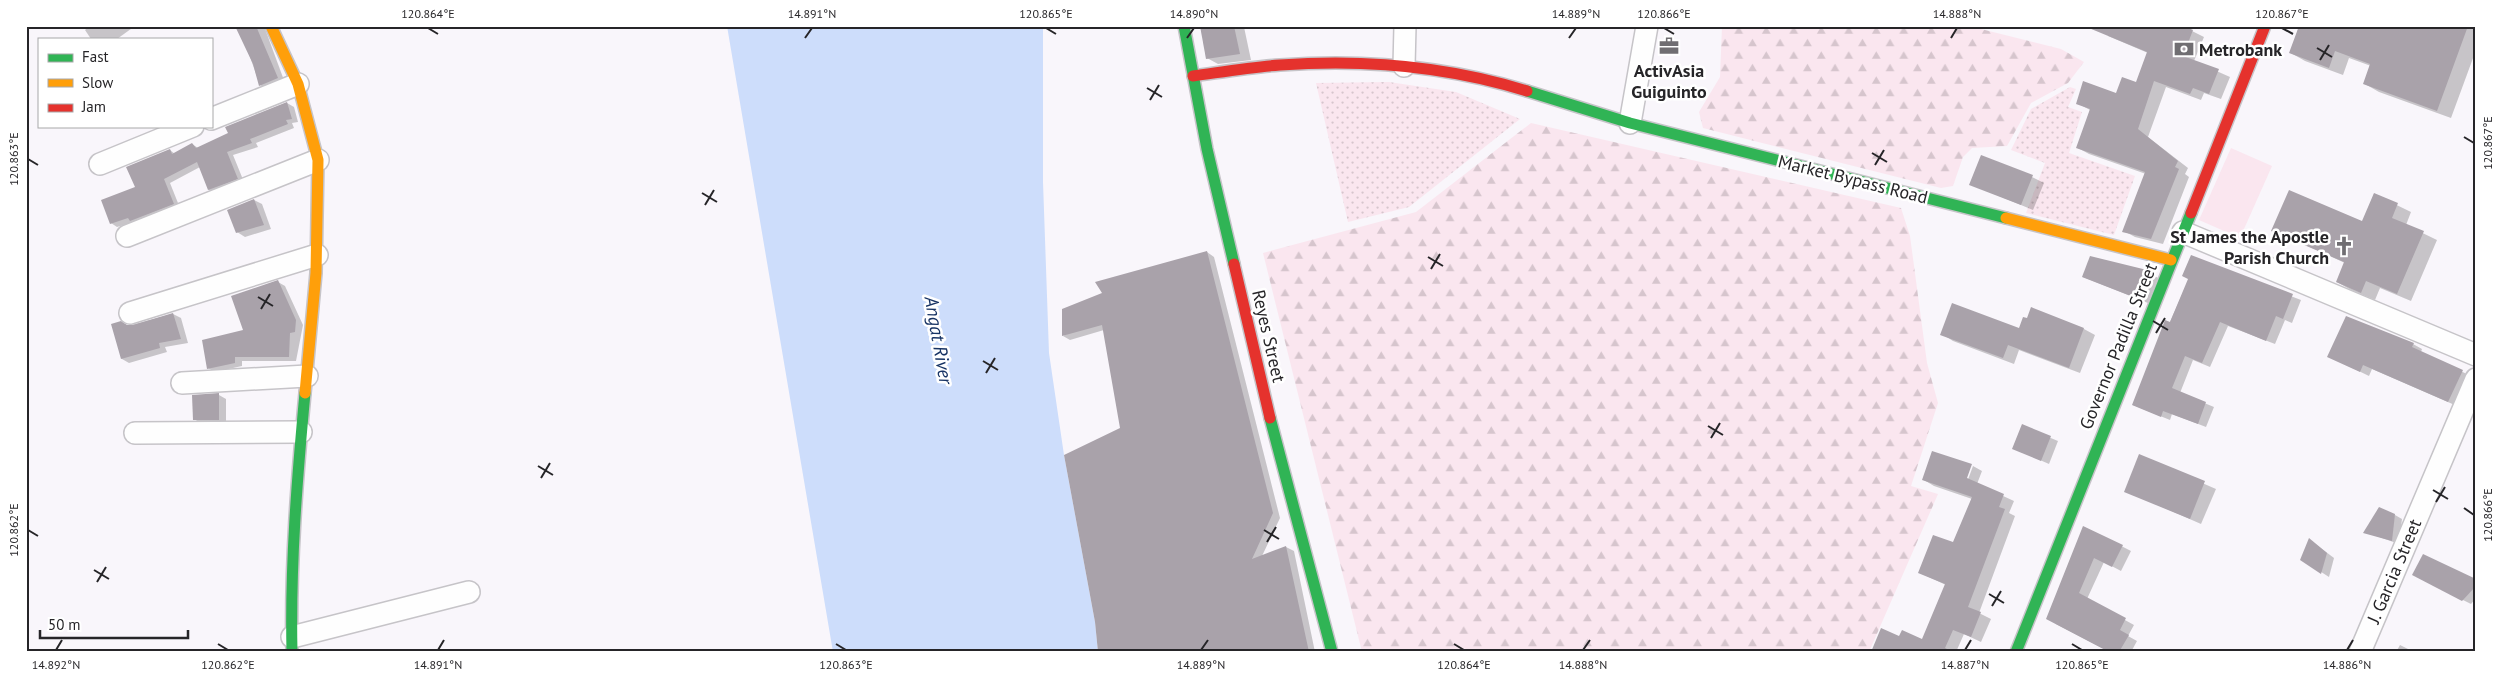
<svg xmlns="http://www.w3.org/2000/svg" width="2502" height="678" font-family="'PT Sans',sans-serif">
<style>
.grass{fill:url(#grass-dots)}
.forest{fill:url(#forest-firs)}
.garden{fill:#fae6ef}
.water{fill:#cdddfb}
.shadow{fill:#0003}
.building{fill:#a9a2aa}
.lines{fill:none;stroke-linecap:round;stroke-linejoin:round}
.street-casing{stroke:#c6c4c8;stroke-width:24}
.fast-casing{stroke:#c6c4c8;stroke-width:14}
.slow-casing{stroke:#c6c4c8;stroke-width:14}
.jam-casing{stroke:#c6c4c8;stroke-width:14}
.street{stroke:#fefefe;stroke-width:21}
.fast{stroke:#30b455;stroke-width:11}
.slow{stroke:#ff9f0a;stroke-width:11}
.jam{stroke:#e5322d;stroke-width:11}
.ticks{fill:none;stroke:#262528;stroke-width:2}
.labels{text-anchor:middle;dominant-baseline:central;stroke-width:5;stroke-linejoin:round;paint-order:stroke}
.poi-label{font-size:18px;font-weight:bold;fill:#262528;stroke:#fff;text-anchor:start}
.street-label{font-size:18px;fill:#262528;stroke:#fff}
.water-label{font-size:19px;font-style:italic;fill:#173364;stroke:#fff}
.neatline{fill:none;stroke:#262528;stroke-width:2}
.ticks-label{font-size:12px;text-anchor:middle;fill:#262528}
</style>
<defs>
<pattern id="grass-dots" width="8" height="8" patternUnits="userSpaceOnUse" patternTransform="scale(1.25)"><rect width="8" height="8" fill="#fae6ef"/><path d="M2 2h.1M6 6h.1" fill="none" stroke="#d6c5cd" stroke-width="1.8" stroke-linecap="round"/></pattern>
<pattern id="forest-firs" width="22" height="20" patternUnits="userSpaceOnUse" patternTransform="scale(1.25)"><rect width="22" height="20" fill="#fae6ef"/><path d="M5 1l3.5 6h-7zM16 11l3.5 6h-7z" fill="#d6c5cd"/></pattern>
</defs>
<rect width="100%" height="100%" fill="#f9f6fb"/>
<g class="grass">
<polygon points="1389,82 1456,92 1520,119 1409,207 1348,222 1316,83"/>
<polygon points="2070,87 2076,89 2068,107 2082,112 2069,153 2135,176 2114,235 2026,213 2045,163 2011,150 2031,109"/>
</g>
<g class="forest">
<polygon points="1722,26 1969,26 2061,49 2084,62 2068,83 2031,103 2007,146 1972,148 1963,157 1953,186 1941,188 1703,128 1699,112 1720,77"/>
<polygon points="1531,123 1901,208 1910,236 1927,363 1938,403 1911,486 1938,494 1869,652 1362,652 1263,253 1416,212"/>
</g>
<polygon class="garden" points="2231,148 2272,166 2240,238 2199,220"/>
<polygon class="water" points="727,26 1043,26 1043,182 1049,353 1064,455 1095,622 1098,652 833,652"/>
<g class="shadow">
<polygon points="90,26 135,26 117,39 91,39 85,30"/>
<polygon points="239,26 264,26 285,83 268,90 260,85"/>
<polygon points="1204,26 1244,27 1251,60 1218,64 1207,58"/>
<polygon points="2111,26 2192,31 2204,37 2194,61 2230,77 2221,99 2204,93 2201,100 2166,87 2148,137 2188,168 2185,174 2189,177 2163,244 2135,237 2124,231 2146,174 2089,154 2078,148 2090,110 2077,103 2117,94 2137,83 2148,53 2108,36"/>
<polygon points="2299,26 2476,26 2476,50 2451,118 2379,92 2365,84 2371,66 2349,58 2343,75 2305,61 2291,53"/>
<polygon points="287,103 294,107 298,122 292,123 294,128 256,143 258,147 233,155 244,182 215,194 209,190 200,167 170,183 180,208 138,224 134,222 117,227 111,223 137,188 170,150 175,154 192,144 198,148 230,134"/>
<polygon points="2032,177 2044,183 2033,210 1970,184"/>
<polygon points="2374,194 2411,212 2406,225 2437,240 2411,301 2380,288 2375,300 2351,290 2337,282 2345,263 2273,230 2363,222"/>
<polygon points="254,200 262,204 271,229 245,237 237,232"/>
<polygon points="1207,252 1214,257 1280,518 1262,556 1286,547 1294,551 1315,652 1099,652 1121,429 1104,330 1070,340 1063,336"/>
<polygon points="2091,257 2147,271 2158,278 2148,303 2083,277"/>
<polygon points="2191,257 2301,300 2292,323 2285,320 2275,344 2228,326 2210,367 2193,360 2180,393 2214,407 2206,427 2172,414 2170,420 2133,405 2189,279"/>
<polygon points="278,282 285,286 303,325 296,361 242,361 242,366 215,372 208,368 244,331"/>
<polygon points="173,314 181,318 188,343 165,347 167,352 129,363 122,359 127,326"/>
<polygon points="2020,329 2084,329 2095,335 2080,373 2019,350 2014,364 1953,341 1942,334"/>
<polygon points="2413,344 2422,349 2421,352 2471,376 2457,406 2372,369 2369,376 2338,361"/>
<polygon points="219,395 226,399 226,424 202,424 194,419"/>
<polygon points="2022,426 2058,441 2049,464 2013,448"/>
<polygon points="2140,456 2216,489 2201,524 2126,491"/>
<polygon points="1973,466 1982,471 1977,484 2014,501 2009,513 2015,516 1979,613 1991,619 1981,642 1964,634 1956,652 1873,652 1899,637 1923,640 1946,585 1920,573 1954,544 1972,499 1934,486 1924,480 1966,485"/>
<polygon points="2395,515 2402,519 2399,544 2365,532"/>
<polygon points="2084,527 2131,551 2121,571 2104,562 2087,599 2134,625 2128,636 2137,641 2131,652 2110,652 2056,624"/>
<polygon points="2310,540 2334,558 2329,577 2301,559"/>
<polygon points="2421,579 2476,581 2476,598 2471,604"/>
<polygon points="2400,645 2414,652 2396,652"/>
</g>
<g class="building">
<polygon points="235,26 256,26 278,78 259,86 253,64"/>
<polygon points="1200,26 1234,26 1240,54 1206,59"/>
<polygon points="2084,26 2184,26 2193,30 2183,56 2219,69 2209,94 2193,88 2190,94 2154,81 2138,129 2178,161 2175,167 2179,169 2151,239 2122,232 2145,172 2076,148 2090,109 2076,104 2083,81 2116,93 2122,77 2136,82 2147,52"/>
<polygon points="2299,26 2468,26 2437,111 2363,84 2370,64 2335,51 2329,68 2289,53"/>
<polygon points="287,102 292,119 286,120 288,124 250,139 252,143 227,152 238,179 208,190 197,162 164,179 174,204 130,221 128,218 110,224 101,200 135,187 126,167 170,149 172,154 192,143 196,148 228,133 225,127"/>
<polygon points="1981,155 2033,175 2021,205 1969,185"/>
<polygon points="2289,190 2362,221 2374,193 2398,203 2392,218 2424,231 2397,294 2366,281 2361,293 2336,282 2344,262 2271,231"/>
<polygon points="254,199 264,225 236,233 227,210"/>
<polygon points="1207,251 1273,513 1252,559 1286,546 1309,652 1098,652 1095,622 1064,455 1120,428 1102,325 1062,336 1062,309 1102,293 1095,282"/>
<polygon points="2191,255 2293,294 2283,319 2276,316 2266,341 2220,322 2202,363 2185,356 2172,388 2206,402 2198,424 2163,411 2161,417 2132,405 2165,320 2170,322 2188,279 2182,276"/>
<polygon points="2090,256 2147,270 2136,298 2082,277"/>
<polygon points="278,280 296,320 295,332 290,333 289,357 235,357 235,363 207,369 202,340 243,330 231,296"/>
<polygon points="1952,303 2019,328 2023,317 2027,318 2031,307 2084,328 2069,368 2008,345 2003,358 1940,335"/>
<polygon points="173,313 181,339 159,343 160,348 121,359 111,324 121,321 127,325 133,325"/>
<polygon points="2346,316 2414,343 2412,347 2463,370 2448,402 2363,365 2360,372 2327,357"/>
<polygon points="219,393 219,420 193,420 192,395"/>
<polygon points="2022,424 2051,436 2041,461 2012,449"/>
<polygon points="1932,451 1972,464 1967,478 2004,494 1999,507 2005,509 1968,607 1981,612 1971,637 1953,630 1945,648 1953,652 1871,652 1881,628 1899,636 1902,630 1922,639 1945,584 1918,573 1933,535 1953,542 1972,497 1922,480"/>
<polygon points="2139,454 2205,481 2190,519 2124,492"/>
<polygon points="2379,507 2395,514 2392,541 2363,533"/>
<polygon points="2083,526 2123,545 2112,567 2094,558 2079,593 2126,618 2120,630 2129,635 2119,652 2109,652 2046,619"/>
<polygon points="2309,538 2327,553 2321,574 2300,560"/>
<polygon points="2423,554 2476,579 2476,586 2462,601 2412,575"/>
</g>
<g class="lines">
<defs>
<g id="street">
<polyline points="1404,66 1405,26"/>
<polyline points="211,119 298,84"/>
<polyline points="1630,123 1647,26"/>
<polyline points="100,164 193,126"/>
<polyline points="2183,232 2476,355"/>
<polyline points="127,236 318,160"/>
<polyline points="130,313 317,255"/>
<polyline points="182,383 307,376"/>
<polyline points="135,433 301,432"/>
<polyline points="292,637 469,592"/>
<polyline points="2360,652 2476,379"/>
</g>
<g id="fast">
<polyline points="1184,26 1207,149 1234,264"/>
<polyline points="1527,91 1630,123 2006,218"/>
<polyline points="1270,418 1332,652"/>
<path d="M292,652C290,566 297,479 305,393"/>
<polyline points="2016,652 2191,213"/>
</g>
<g id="slow">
<polyline points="271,26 298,84 318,160 316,273 305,393"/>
<polyline points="2006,218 2171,260"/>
</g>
<g id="jam">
<path d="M1193,76C1222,72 1251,67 1280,65C1363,59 1447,66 1527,91"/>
<polyline points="2191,213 2265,26"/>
<polyline points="1234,264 1270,418"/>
</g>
</defs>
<use href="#street" class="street-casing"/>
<use href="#fast" class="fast-casing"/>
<use href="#slow" class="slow-casing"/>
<use href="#jam" class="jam-casing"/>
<use href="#street" class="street"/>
<use href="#fast" class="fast"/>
<use href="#slow" class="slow"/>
<use href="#jam" class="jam"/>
</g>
<path class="ticks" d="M428,28L438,34M1046,28L1056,34M1664,28L1674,34M2282,28L2293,34M805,38L812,28M1187,38L1194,28M1569,38L1576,28M1951,38L1957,28M2317,48L2332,57M2320,60L2329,45M1147,88L1162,97M1150,100L1159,85M2464,137L2474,143M1872,153L1887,162M28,159L38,165M1875,165L1884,150M702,193L717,202M705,205L714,190M1428,257L1443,266M1431,269L1440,254M258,297L273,306M261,309L270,294M2153,321L2168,330M2156,333L2165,318M983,361L998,370M986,373L995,358M1708,426L1723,435M1711,438L1720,423M538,466L553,475M541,478L550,463M2433,490L2448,499M2436,502L2445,487M2464,508L2474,515M28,530L38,536M1264,530L1279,539M1267,542L1276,527M94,570L109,579M97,582L106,567M1989,594L2004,603M1992,606L2001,591M218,644L228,650M836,644L846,650M1454,644L1464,650M2072,644L2082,650M56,650L62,640M438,650L444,640M1201,650L1208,640M1583,650L1590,640M1965,650L1971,640M2347,650L2353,640"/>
<defs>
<symbol id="office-bare" viewBox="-9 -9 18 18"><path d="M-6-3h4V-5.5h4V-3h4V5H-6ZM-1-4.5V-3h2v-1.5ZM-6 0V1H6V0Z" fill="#706e72" stroke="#fff" stroke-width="2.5" paint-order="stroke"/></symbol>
<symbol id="bank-bare" viewBox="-9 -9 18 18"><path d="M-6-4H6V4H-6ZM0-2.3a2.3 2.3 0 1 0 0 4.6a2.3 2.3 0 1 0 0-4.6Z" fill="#706e72" stroke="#fff" stroke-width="2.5" paint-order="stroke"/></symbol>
<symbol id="church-bare" viewBox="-9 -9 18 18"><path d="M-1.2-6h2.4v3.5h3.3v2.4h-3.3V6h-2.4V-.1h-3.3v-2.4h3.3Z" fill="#706e72" stroke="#fff" stroke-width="2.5" paint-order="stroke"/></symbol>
</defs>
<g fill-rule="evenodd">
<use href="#office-bare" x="1655" y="32" width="28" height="28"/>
<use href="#bank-bare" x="2170" y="35" width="28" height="28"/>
<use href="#church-bare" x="2330" y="232" width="28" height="28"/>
</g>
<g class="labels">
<g class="poi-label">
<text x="2199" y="49">Metrobank</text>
<text x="1669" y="70" text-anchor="middle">ActivAsia<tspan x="1669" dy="21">Guiguinto</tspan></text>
<text x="2329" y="236" text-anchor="end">St James the Apostle<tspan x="2329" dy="21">Parish Church</tspan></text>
</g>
<g class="street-label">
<text transform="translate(1853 179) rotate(14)">Market Bypass Road</text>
<text transform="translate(1269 336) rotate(77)">Reyes Street</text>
<text transform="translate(2118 346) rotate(-68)">Governor Padilla Street</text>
<text transform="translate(2394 571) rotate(-67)">J. Garcia Street</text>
</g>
<g class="water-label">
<text transform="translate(939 340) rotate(80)">Angat River</text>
</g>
</g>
<rect width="2502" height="678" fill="none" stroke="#ffffff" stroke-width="55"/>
<rect x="38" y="38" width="175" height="90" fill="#ffffff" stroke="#a8a8a9"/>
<rect x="48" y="54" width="25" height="8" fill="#30b455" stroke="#a8a8a9"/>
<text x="82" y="62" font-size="15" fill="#262528">Fast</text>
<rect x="48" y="79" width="25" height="8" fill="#ff9f0a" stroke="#a8a8a9"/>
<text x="82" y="88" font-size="15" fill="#262528">Slow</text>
<rect x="48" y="104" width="25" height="8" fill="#e5322d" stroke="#a8a8a9"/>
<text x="82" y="112" font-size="15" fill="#262528">Jam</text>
<path d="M40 630v8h148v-8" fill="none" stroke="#262528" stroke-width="2.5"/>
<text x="48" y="630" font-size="15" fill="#262528" stroke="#ffffff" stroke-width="4" paint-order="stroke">50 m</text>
<rect x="28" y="28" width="2446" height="622" class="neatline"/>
<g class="ticks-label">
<text x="428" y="18">120.864°E</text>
<text x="812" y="18">14.891°N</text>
<text x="1046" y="18">120.865°E</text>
<text x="1194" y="18">14.890°N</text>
<text x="1576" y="18">14.889°N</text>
<text x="1664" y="18">120.866°E</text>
<text x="1957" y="18">14.888°N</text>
<text x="2282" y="18">120.867°E</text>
<text transform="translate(2488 143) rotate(-90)" y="4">120.867°E</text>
<text transform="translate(14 159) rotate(-90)" y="4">120.863°E</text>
<text transform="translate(2488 515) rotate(-90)" y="4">120.866°E</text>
<text transform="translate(14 530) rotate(-90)" y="4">120.862°E</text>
<text x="56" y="669">14.892°N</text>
<text x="228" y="669">120.862°E</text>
<text x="438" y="669">14.891°N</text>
<text x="846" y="669">120.863°E</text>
<text x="1201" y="669">14.889°N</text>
<text x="1464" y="669">120.864°E</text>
<text x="1583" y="669">14.888°N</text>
<text x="1965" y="669">14.887°N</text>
<text x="2082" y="669">120.865°E</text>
<text x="2347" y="669">14.886°N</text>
</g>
</svg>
